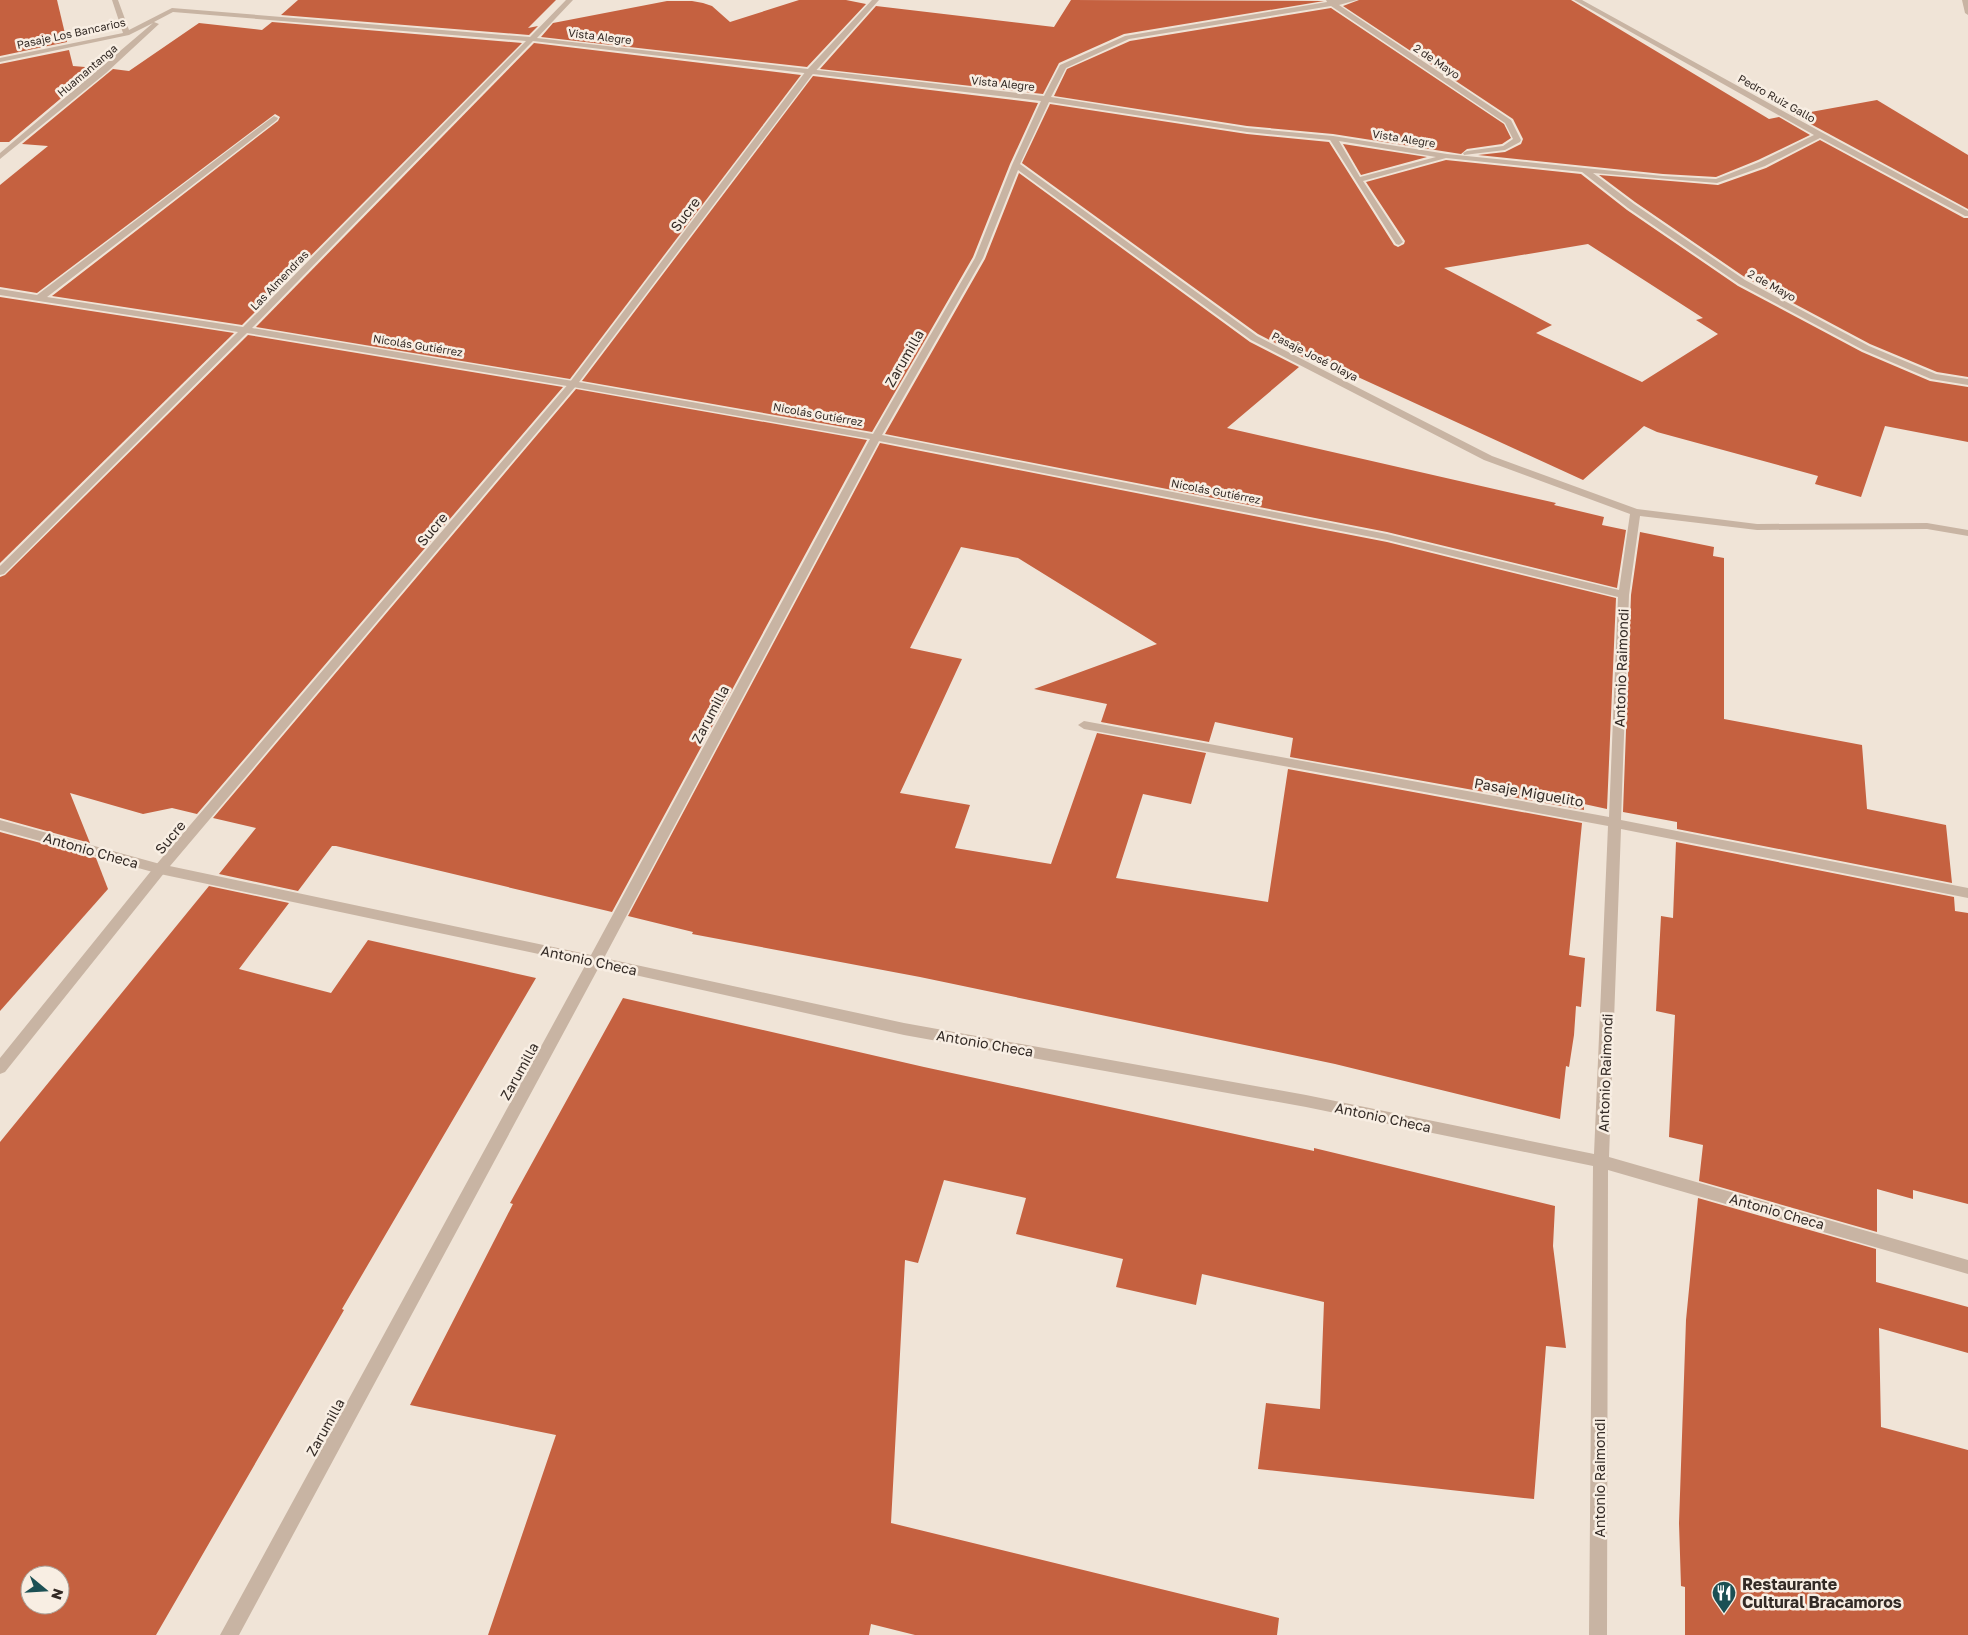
<svg xmlns="http://www.w3.org/2000/svg" width="1968" height="1635" font-family="'Golos Text',sans-serif">
<style>
.building{fill:#c56140;fill-rule:evenodd}
.lines{fill:none;stroke-linecap:round;stroke-linejoin:round}
.minor{fill:#c8b4a3;fill-rule:evenodd}
.tertiary{fill:#c8b4a3;fill-rule:evenodd}
.labels{text-anchor:middle;dominant-baseline:central;stroke-width:5;stroke-linejoin:round;paint-order:stroke}
.far-street-label{font-size:11px;fill:#332a25;stroke:#f8eee3}
.street-label{font-size:14px;fill:#332a25;stroke:#f8eee3}
.near-poi-label{font-size:16px;font-weight:bold;fill:#332a25;stroke:#f8eee3;text-anchor:start}
</style>
<rect width="100%" height="100%" fill="#f0e4d7"/>
<g class="building">
<polygon points="0,0 57,0 67,42 0,56"/>
<polygon points="298,0 556,0 528,28 538,26 529,35 281,15"/>
<polygon points="799,0 846,0 866,4 807,67 541,37 553,23 667,1 692,1 703,3 712,6 730,22"/>
<polygon points="1071,0 1324,1 1124,34 1059,63 1043,94 820,69 876,6 1054,27"/>
<polygon points="1359,0 1571,0 1769,119 1779,117 1810,135 1758,160 1716,177 1663,174 1478,155 1505,152 1521,144 1523,139 1513,119 1343,6"/>
<polygon points="1331,8 1504,124 1511,138 1502,144 1467,149 1461,154 1333,134 1247,126 1054,96 1067,69 1130,41"/>
<polygon points="272,22 522,43 242,325 52,296 278,121 280,117 275,114 37,293 0,287 0,185 48,146 22,144 113,69 129,71 199,23 262,30"/>
<polygon points="534,43 801,75 570,379 256,327"/>
<polygon points="69,50 73,66 97,68 9,142 0,142 0,64"/>
<polygon points="813,76 1038,103 1010,164 973,257 872,432 582,381"/>
<polygon points="1877,100 1968,155 1968,209 1794,115"/>
<path d="M1050,104L1247,134L1329,142L1394,245L1398,247L1404,244L1405,241L1366,182L1446,160L1581,174L1627,210L1738,286L1862,352L1930,381L1968,387V442L1885,426L1861,497L1815,484L1818,476L1657,432L1644,426L1583,480L1312,356L1308,360L1258,334L1022,163ZM1588,244L1703,318L1696,320L1718,334L1642,382L1536,333L1552,325L1444,268Z"/>
<polygon points="1820,140 1964,218 1968,218 1968,377 1937,372 1870,344 1746,278 1635,202 1599,175 1718,185 1766,168"/>
<polygon points="1343,144 1427,157 1361,175"/>
<polygon points="1019,173 1250,342 1299,367 1227,428 1556,503 1554,505 1604,517 1602,525 1626,530 1617,588 1387,532 885,434 985,259"/>
<polygon points="0,297 234,333 0,563"/>
<polygon points="248,335 563,387 197,814 172,808 143,814 70,793 90,843 0,818 0,577 5,575"/>
<polygon points="576,389 867,440 612,912 336,846 332,846 298,891 219,874 256,828 213,818"/>
<polygon points="880,443 1387,542 1616,598 1607,809 1584,804 1584,810 1290,757 1293,738 1215,722 1209,742 1101,722 1107,704 1034,689 1157,644 1018,558 961,547 910,648 962,659 900,793 970,805 955,848 1051,864 1097,733 1206,753 1191,804 1143,794 1116,878 1268,902 1288,769 1582,823 1569,955 1585,958 1581,1007 1576,1006 1574,1035 1569,1067 1566,1066 1560,1119 1335,1064 920,977 692,934 693,932 628,916"/>
<polygon points="1640,532 1714,547 1713,556 1724,558 1724,719 1862,745 1867,809 1946,825 1952,883 1677,829 1677,822 1623,812 1631,595"/>
<polygon points="0,832 96,858 108,889 0,1011"/>
<polygon points="1676,842 1954,897 1955,911 1968,913 1968,1204 1913,1190 1913,1199 1877,1189 1877,1232 1699,1181 1703,1145 1669,1137 1675,1015 1656,1011 1661,916 1673,918"/>
<path d="M209,886L289,903L239,969L331,993L368,940L536,978L342,1309L344,1310L156,1635H0V1142ZM30,1575H60V1605H30Z"/>
<polygon points="623,998 924,1067 1314,1151 1314,1148 1555,1206 1553,1246 1566,1348 1546,1346 1534,1499 1258,1469 1266,1403 1320,1409 1324,1302 1202,1274 1196,1305 1116,1287 1123,1259 1016,1234 1026,1198 944,1180 918,1263 905,1260 891,1523 1279,1618 1277,1635 915,1635 871,1624 869,1635 488,1635 556,1435 410,1405 513,1204 510,1203"/>
<polygon points="1698,1198 1876,1249 1876,1282 1968,1307 1968,1353 1879,1328 1881,1427 1968,1450 1968,1635 1685,1635 1685,1587 1681,1586 1679,1523 1686,1320"/>
</g>
<g class="lines">
<g class="minor">
<path d="M112,0H118L129,30L172,8L530,37L566,0H573L537,38L1044,96L1060,65L1125,36L1327,2L1326,0H1357L1339,5L1511,120L1521,140L1520,142L1505,150L1464,155L1463,153L1467,151L1503,146L1513,139L1505,123L1331,6L1129,39L1066,68L1051,97L1247,128L1333,136L1447,154L1663,176L1716,179L1759,162L1814,135L1574,0H1582L1823,133L1968,211V216H1965L1820,138L1765,166L1717,183L1593,173L1634,204L1745,280L1869,346L1936,374L1968,379V385L1931,379L1863,350L1739,284L1628,208L1582,172L1446,158L1363,181L1403,242L1399,245L1396,244L1330,140L1247,132L1049,102L1020,164L1257,336L1492,456L1637,509L1757,524L1927,523L1968,530V536L1927,529L1757,530L1640,516L1629,595L1621,820L1968,888V898L1621,829L1609,1157L1968,1260V1274L1608,1170L1607,1635H1589L1593,1166L1306,1107L904,1035L599,967L239,1635H220L586,964L160,874L0,830V820L160,864L591,955L870,439L573,387L247,333L4,574L0,575V566L238,332L0,295V289L37,295L274,116L278,118L277,120L47,297L243,327L526,41L173,12L154,22L159,24L106,73L0,159V153L153,23L129,35L0,62V58L123,33ZM533,41L1041,101L1012,165L975,258L873,434L573,381L252,328ZM1339,141L1436,157L1360,177ZM1018,170L1251,340L1484,460L1630,514L1619,590L1387,534L882,435L983,258ZM879,441L1387,540L1618,597L1609,817L1084,721L1078,725L1084,729L1608,826L1594,1154L1306,1095L904,1023L604,958Z"/>
<polygon points="1962,0 1968,0 1968,15 1965,13"/>
</g>
<polygon class="tertiary" points="872,0 879,0 812,75 576,386 165,872 5,1072 0,1074 0,1058 155,866 570,382 806,71"/>
</g>
<defs>
<symbol id="restaurant-pin" viewBox="-11 -11 22 30"><path d="M0 17L-7.5 6A9.5 9.5 0 1 1 7.5 6Z" fill="#1c5054" stroke="#f8eee3"/><path d="M-5-6h1v4h1v-4h1v4h1v-4h1v5L-1.5 .5V6h-2V.5L-5-1ZM5-6V6H3V1.5H1.5Q1.5-4 5-6Z" fill="#fff"/></symbol>
</defs>
<g fill-rule="evenodd">
<use href="#restaurant-pin" x="1710" y="1579" width="28" height="38"/>
</g>
<g class="labels">
<g class="far-street-label">
<text transform="translate(71 33) rotate(-12)">Pasaje Los Bancarios</text>
<text transform="translate(600 36) rotate(7)">Vista Alegre</text>
<text transform="translate(1437 61) rotate(34)">2 de Mayo</text>
<text transform="translate(87 70) rotate(-40)">Huamantanga</text>
<text transform="translate(1003 83) rotate(6)">Vista Alegre</text>
<text transform="translate(1777 98) rotate(29)">Pedro Ruiz Gallo</text>
<text transform="translate(1404 138) rotate(9)">Vista Alegre</text>
<text transform="translate(279 280) rotate(-46)">Las Almendras</text>
<text transform="translate(1772 285) rotate(29)">2 de Mayo</text>
<text transform="translate(418 345) rotate(9)">Nicolás Gutiérrez</text>
<text transform="translate(1315 356) rotate(27)">Pasaje José Olaya</text>
<text transform="translate(818 414) rotate(10)">Nicolás Gutiérrez</text>
<text transform="translate(1216 491) rotate(11)">Nicolás Gutiérrez</text>
</g>
<g class="street-label">
<text transform="translate(685 214) rotate(-53)">Sucre</text>
<text transform="translate(904 358) rotate(-60)">Zarumilla</text>
<text transform="translate(432 529) rotate(-50)">Sucre</text>
<text transform="translate(1621 668) rotate(-88)">Antonio Raimondi</text>
<text transform="translate(710 714) rotate(-62)">Zarumilla</text>
<text transform="translate(1529 792) rotate(10)">Pasaje Miguelito</text>
<text transform="translate(170 837) rotate(-50)">Sucre</text>
<text transform="translate(91 850) rotate(16)">Antonio Checa</text>
<text transform="translate(589 960) rotate(12)">Antonio Checa</text>
<text transform="translate(985 1043) rotate(10)">Antonio Checa</text>
<text transform="translate(519 1071) rotate(-61)">Zarumilla</text>
<text transform="translate(1605 1073) rotate(-88)">Antonio Raimondi</text>
<text transform="translate(1383 1117) rotate(12)">Antonio Checa</text>
<text transform="translate(1777 1211) rotate(16)">Antonio Checa</text>
<text transform="translate(325 1427) rotate(-61)">Zarumilla</text>
<text transform="translate(1599 1478) rotate(-90)">Antonio Raimondi</text>
</g>
<g class="near-poi-label">
<text x="1742" y="1584">Restaurante<tspan x="1742" dy="18">Cultural Bracamoros</tspan></text>
</g>
</g>
<g transform="translate(45 1590) rotate(108)"><circle r="24" fill="#f8eee3" stroke="#a9a097"/>
<path d="M0-4L9 19L0 12L-9 19Z" fill="#1c5054"/>
<text y="-8" font-size="14" font-weight="bold" text-anchor="middle" fill="#332a25">N</text>
</g>
</svg>
